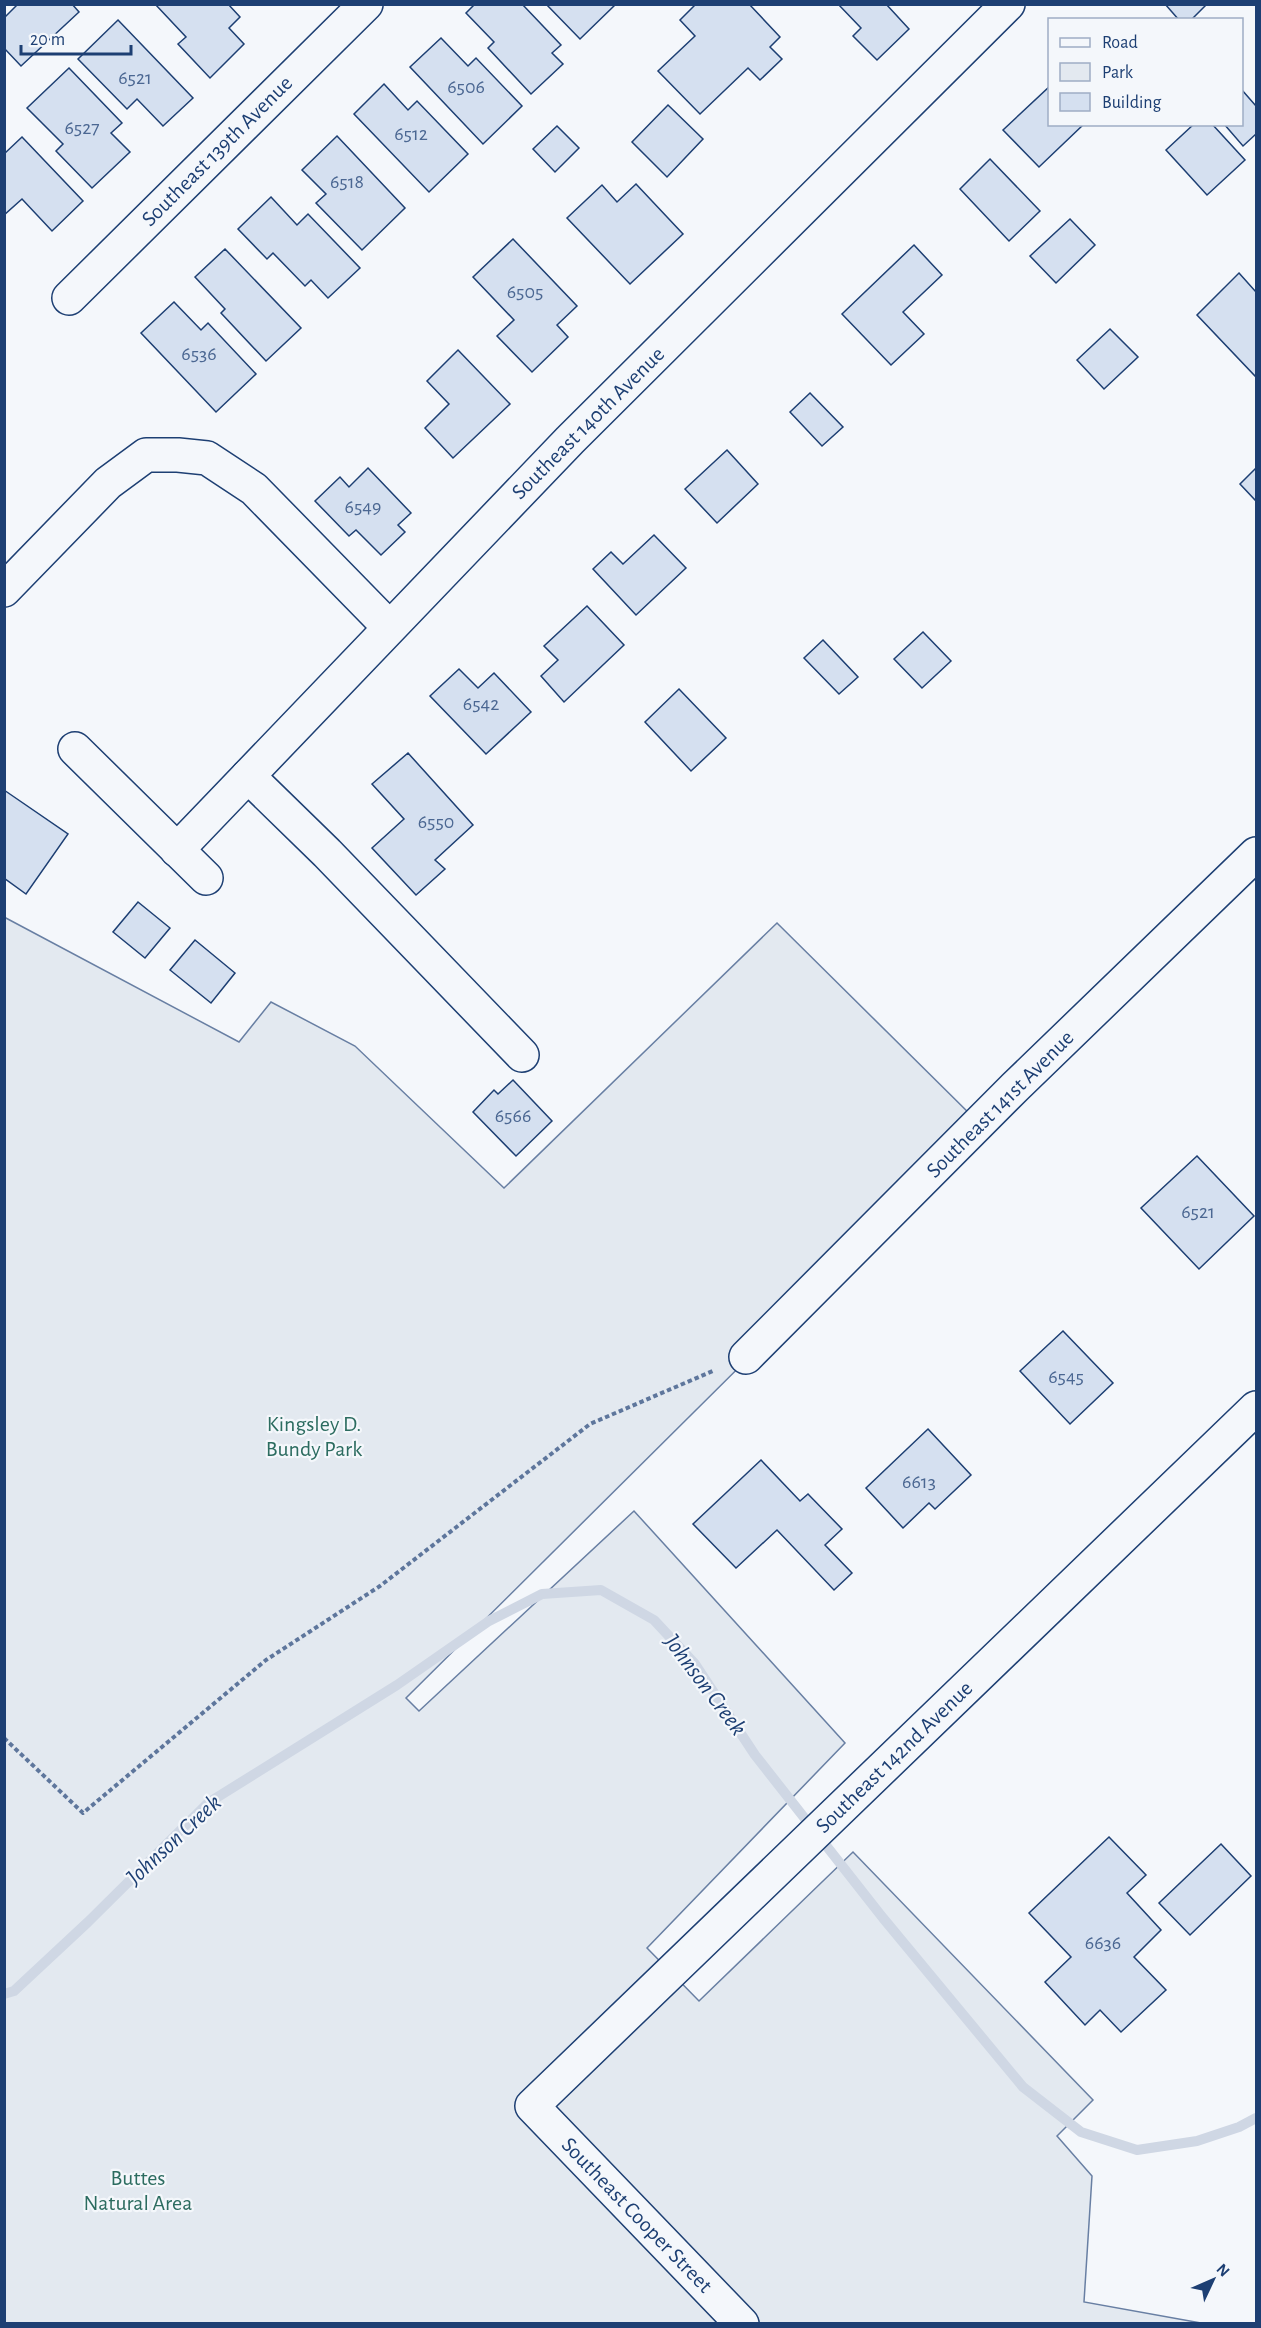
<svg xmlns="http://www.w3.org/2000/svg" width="1261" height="2328" font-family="'Alegreya Sans',sans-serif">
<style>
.green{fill:#e3e9f0;stroke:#687fa3;stroke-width:1.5}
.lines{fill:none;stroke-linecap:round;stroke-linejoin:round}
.stream{stroke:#cfd7e4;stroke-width:10}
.building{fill:#d5e0f0;stroke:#1d3f73;stroke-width:1.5}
.minor-casing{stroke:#1d3f73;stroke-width:36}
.path{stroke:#5e769c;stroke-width:4;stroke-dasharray:4.5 3;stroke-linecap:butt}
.minor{stroke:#f4f7fb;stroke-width:33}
.labels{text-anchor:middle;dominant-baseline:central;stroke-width:4.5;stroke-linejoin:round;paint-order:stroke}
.number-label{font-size:20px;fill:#4b6792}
.street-label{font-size:22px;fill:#1d3f73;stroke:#f4f7fb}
.park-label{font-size:22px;fill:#2c6c60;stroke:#f4f7fb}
.water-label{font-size:24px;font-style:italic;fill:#1d3f73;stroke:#f4f7fb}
</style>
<rect width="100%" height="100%" fill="#f4f7fb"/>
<polygon class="green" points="4,917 239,1042 271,1002 355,1046 504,1188 777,923 982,1126 406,1698 419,1711 634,1511 845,1743 647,1948 699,2001 853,1852 1093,2100 1057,2136 1092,2176 1084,2302 1201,2323 5,2323"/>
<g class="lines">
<polyline class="stream" points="4,1994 14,1991 88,1922 208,1803 397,1685 489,1621 542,1594 601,1590 654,1620 695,1664 755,1755 883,1918 1023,2087 1081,2132 1137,2150 1197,2141 1239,2127 1256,2118"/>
</g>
<g class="building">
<polygon points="18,4 72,4 79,12 21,66 4,48 4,18"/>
<polygon points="155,4 228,4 240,17 229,28 244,44 210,78 178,44 186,37"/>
<polygon points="475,4 522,4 561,45 552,53 563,64 531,94 488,48 494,42 466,13"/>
<polygon points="546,4 616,4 580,39"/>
<polygon points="696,4 749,4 780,37 770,47 782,59 760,80 748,68 700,114 658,71 695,36 680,20"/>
<polygon points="838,4 886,4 909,29 877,60 853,36 861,28"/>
<polygon points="1165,4 1207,4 1191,20 1179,20"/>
<polygon points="118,20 193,98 163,126 137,99 127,109 78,59"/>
<polygon points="441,38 468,66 476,58 522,106 483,144 410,67"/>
<polygon points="69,68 122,123 111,133 130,152 92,188 56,151 63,144 27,108"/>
<polygon points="384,84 408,110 417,101 468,154 429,192 354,114"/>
<polygon points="1049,87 1050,124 1084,124 1039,167 1003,130"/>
<polygon points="1242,90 1256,106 1256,134 1243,146 1224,124 1242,124"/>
<polygon points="668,105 703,139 667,177 632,142"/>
<polygon points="1194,124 1212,124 1245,160 1207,195 1166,150"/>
<polygon points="557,126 579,148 555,172 533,149"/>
<polygon points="337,136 405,208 362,250 316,203 326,194 302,170"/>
<polygon points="22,137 83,201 52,231 22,199 4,215 4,154"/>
<polygon points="990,159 1040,211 1009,241 960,189"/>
<polygon points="636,184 683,234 630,284 567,218 602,185 617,202"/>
<polygon points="271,197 297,225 308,214 360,268 328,298 311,280 305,286 273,253 267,259 238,229"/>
<polygon points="1070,219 1095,245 1056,283 1030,256"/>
<polygon points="513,239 577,306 557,325 568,337 532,372 497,336 514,320 473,277"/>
<polygon points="914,245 942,275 903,312 924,334 891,365 842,314"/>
<polygon points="225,249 301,328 266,361 221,313 225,309 195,277"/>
<polygon points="1239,273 1256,292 1256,377 1197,315"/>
<polygon points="174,302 201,330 208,323 256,374 216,412 141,333"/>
<polygon points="1110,329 1138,357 1104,389 1077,360"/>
<polygon points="458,350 510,404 453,458 425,428 449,404 427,381"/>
<polygon points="810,393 843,427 822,446 790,412"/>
<polygon points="727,450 758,484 717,523 685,489"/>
<polygon points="368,468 411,513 398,525 405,532 381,555 356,530 349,536 315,501 340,477 349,487"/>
<polygon points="1256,468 1256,501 1240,484"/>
<polygon points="654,535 686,568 636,615 593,569 611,552 623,564"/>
<polygon points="587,606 624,645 564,702 541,676 558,660 544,646"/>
<polygon points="923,632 951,661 922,688 894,659"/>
<polygon points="823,640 858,677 839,694 804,658"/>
<polygon points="459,669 478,688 494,673 531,712 486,754 430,696"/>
<polygon points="679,689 726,738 691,771 645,722"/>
<polygon points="408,753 473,825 435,860 445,869 416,895 372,848 404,819 372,784"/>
<polygon points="4,790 68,834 26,894 4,878"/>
<polygon points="138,902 170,928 145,958 113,932"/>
<polygon points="195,940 235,973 211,1003 170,970"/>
<polygon points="513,1080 552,1121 516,1156 473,1112 494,1090 498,1094"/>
<polygon points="1197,1156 1254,1216 1199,1269 1141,1208"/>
<polygon points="1063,1331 1113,1383 1070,1424 1020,1371"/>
<polygon points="928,1429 971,1475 935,1509 929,1503 903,1528 866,1488"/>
<polygon points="761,1460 800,1501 808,1494 842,1529 825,1545 852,1573 834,1590 777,1530 736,1568 693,1524"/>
<polygon points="1109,1837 1146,1875 1127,1893 1161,1930 1134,1957 1166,1990 1121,2032 1100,2010 1085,2025 1045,1982 1071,1957 1029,1913"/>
<polygon points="1221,1844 1251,1876 1190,1935 1159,1903"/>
</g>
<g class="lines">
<defs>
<g id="minor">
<polyline points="69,298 366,4"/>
<polyline points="4,590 108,483 146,455 178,455 207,458 254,489 389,627"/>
<polyline points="75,749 206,878"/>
<polyline points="248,776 327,853 522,1055"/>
<polyline points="177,850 570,440 1008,4"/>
<polyline points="746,1357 1015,1087 1256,854"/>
<polyline points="742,2324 532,2106 1256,1408"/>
</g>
</defs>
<use href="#minor" class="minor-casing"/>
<polyline class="path" points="4,1738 83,1813 266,1660 380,1586 590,1424 715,1370"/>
<use href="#minor" class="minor"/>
</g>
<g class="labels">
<g class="number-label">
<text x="135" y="78">6521</text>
<text x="466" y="87">6506</text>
<text x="82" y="128">6527</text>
<text x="411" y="134">6512</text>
<text x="347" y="182">6518</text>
<text x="525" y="292">6505</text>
<text x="199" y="354">6536</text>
<text x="363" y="507">6549</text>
<text x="481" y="704">6542</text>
<text x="436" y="822">6550</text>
<text x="513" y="1116">6566</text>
<text x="1198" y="1212">6521</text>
<text x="1066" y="1377">6545</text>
<text x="919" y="1482">6613</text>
<text x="1103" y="1943">6636</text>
</g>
<g class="street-label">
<text transform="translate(217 151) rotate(-45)">Southeast 139th Avenue</text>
<text transform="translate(588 423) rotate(-45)">Southeast 140th Avenue</text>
<text transform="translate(1000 1104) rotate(-45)">Southeast 141st Avenue</text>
<text transform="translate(894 1757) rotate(-44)">Southeast 142nd Avenue</text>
<text transform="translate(637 2215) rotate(46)">Southeast Cooper Street</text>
</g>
<g class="park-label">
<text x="314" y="1424">Kingsley D.<tspan x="314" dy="25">Bundy Park</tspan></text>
<text x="138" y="2178">Buttes<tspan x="138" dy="25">Natural Area</tspan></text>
</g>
<g class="water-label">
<text transform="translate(705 1685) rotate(53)">Johnson Creek</text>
<text transform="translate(174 1840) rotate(-43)">Johnson Creek</text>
</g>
</g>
<rect width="1261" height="2328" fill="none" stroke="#1d3f73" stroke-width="12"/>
<rect x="1048" y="18" width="195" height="108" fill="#f4f7fb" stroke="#9eadc5" stroke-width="1.5"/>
<rect x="1060" y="38" width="30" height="9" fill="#f4f7fb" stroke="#9eadc5" stroke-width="1.5"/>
<text x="1102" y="48" font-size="18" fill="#1d3f73">Road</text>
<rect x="1060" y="63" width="30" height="18" fill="#e3e9f0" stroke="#9eadc5" stroke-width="1.5"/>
<text x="1102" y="78" font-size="18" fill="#1d3f73">Park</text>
<rect x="1060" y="93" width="30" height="18" fill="#d5e0f0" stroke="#9eadc5" stroke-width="1.5"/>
<text x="1102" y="108" font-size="18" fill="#1d3f73">Building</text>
<g transform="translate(1213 2280) rotate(46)" stroke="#f4f7fb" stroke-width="4.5" paint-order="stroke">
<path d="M0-4.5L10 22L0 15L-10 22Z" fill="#1d3f73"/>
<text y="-9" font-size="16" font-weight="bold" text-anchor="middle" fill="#1d3f73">N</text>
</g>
<path d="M21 45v9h110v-9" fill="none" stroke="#1d3f73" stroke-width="3"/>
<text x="30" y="45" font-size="18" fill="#1d3f73" stroke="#f4f7fb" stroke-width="4.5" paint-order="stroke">20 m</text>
</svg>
